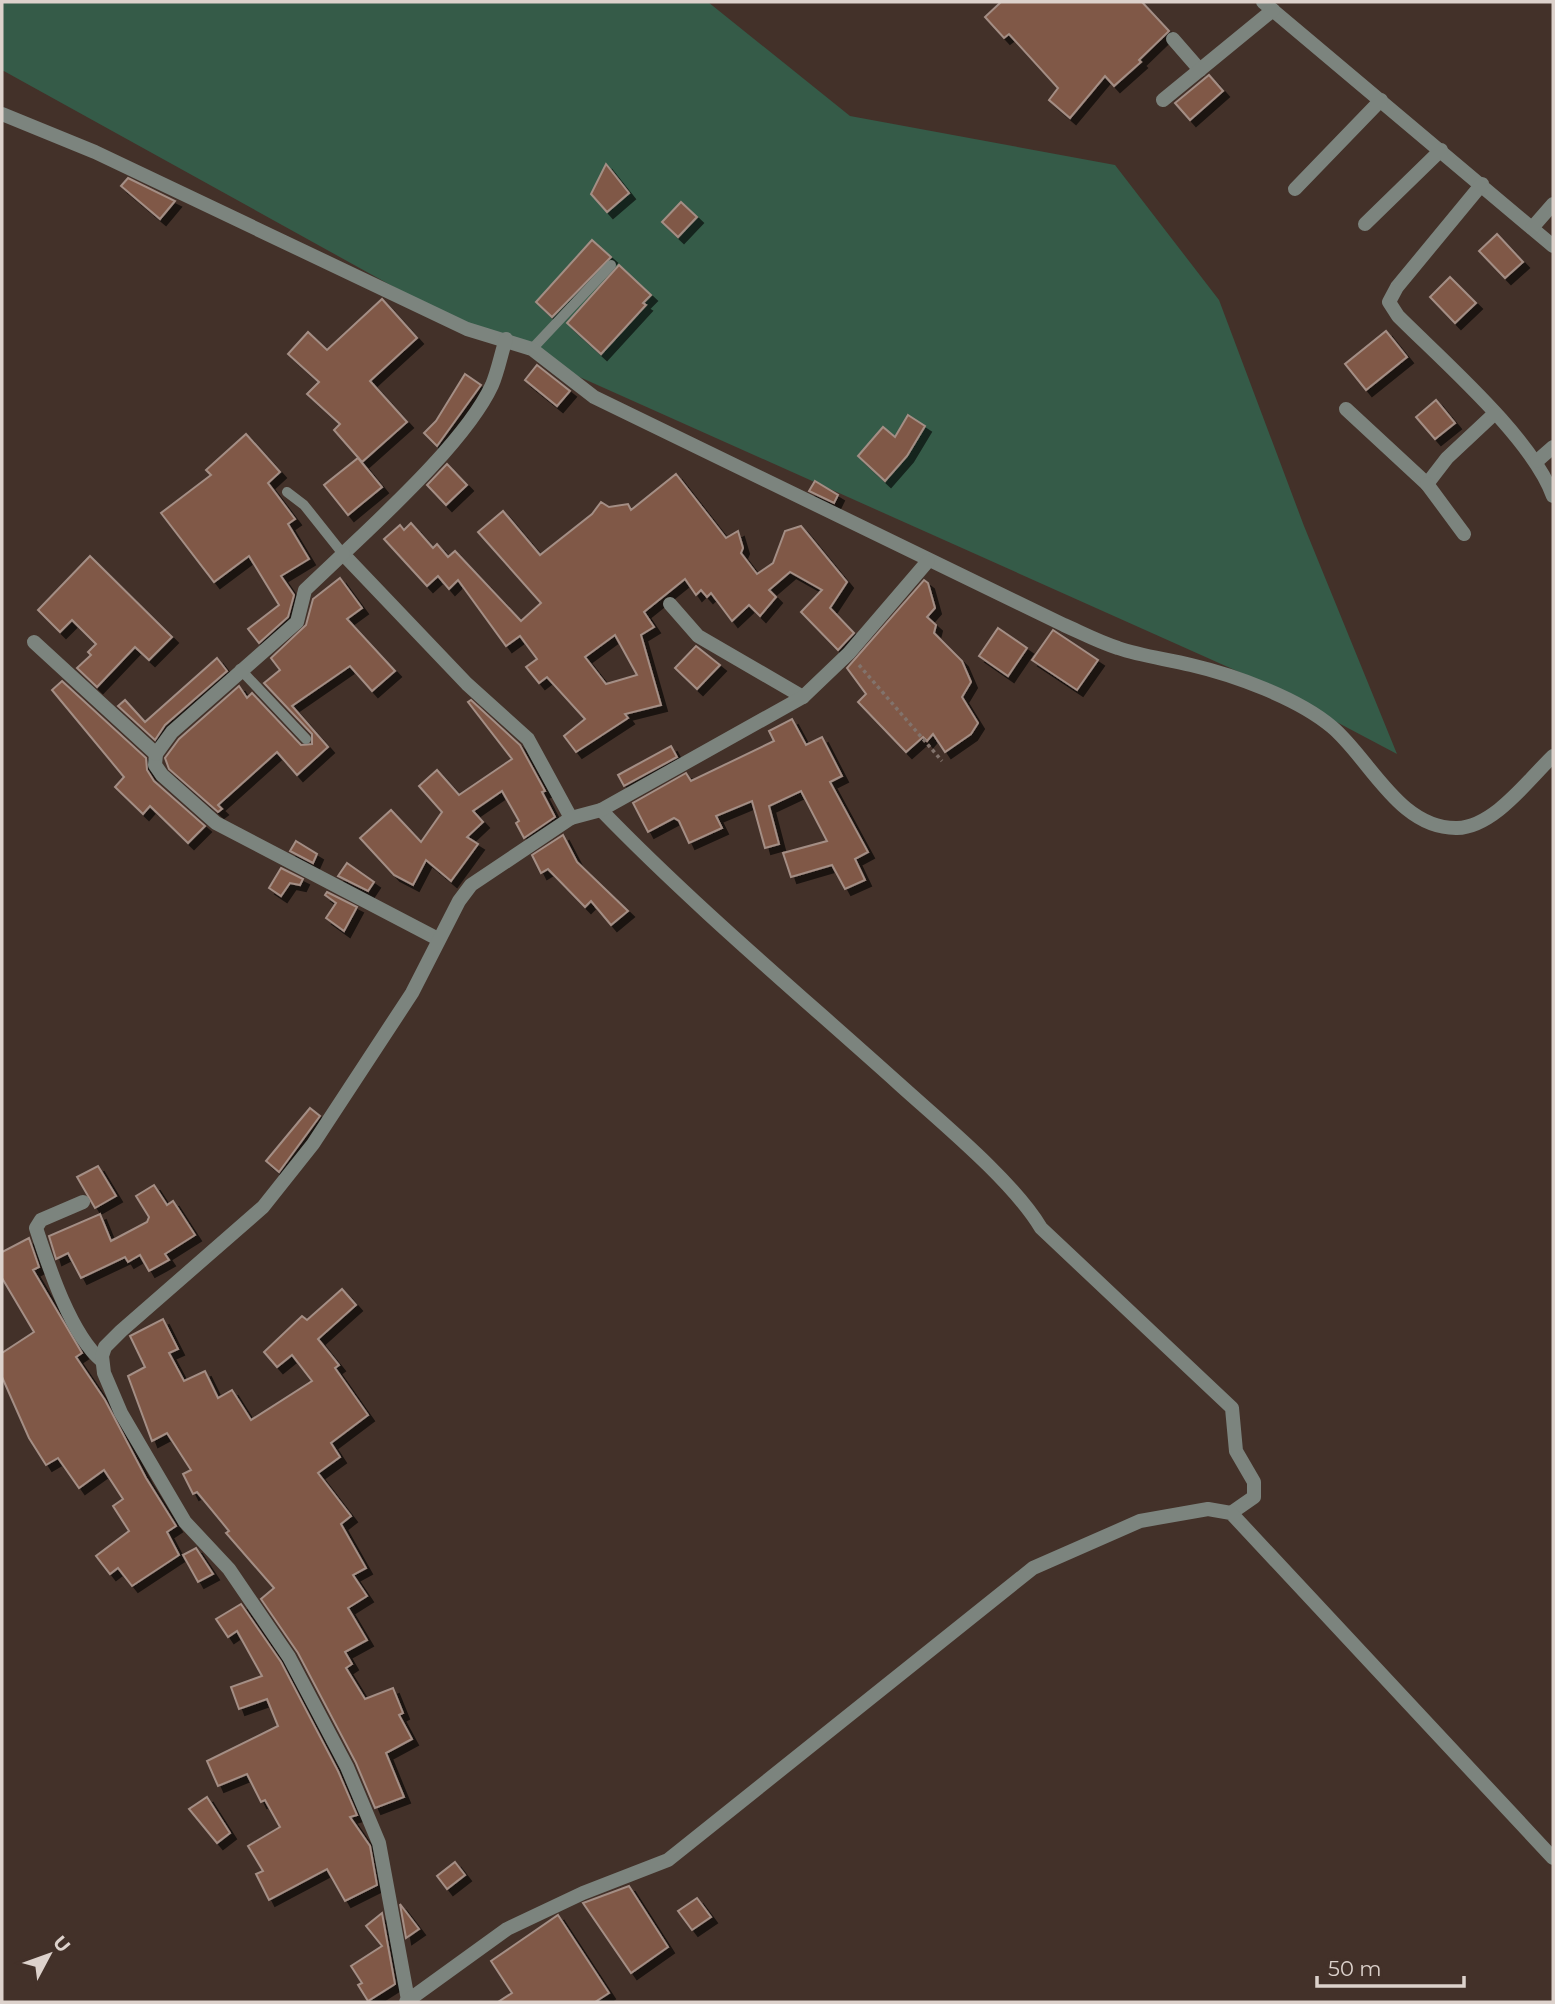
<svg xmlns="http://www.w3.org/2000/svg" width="1555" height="2004" font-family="Montserrat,sans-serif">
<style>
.green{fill:#355b48}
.building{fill:#805947;stroke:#a48e85;stroke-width:2;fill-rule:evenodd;filter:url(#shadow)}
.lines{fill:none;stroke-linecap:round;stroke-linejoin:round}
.path{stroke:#82736c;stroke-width:3.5;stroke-dasharray:3.5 3.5;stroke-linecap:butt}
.lane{stroke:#7c847e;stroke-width:10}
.street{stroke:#7c847e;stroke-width:14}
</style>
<defs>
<filter id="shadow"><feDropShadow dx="6" dy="6" stdDeviation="0" flood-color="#0009"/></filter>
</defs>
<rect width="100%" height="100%" fill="#433129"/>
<polygon class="green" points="2,2 708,2 850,116 1115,165 1219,300 1304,526 1397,754 1257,680 459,323 2,70"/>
<g class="building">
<polygon points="1001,2 1142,2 1169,31 1139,60 1141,62 1114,86 1105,76 1070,118 1049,100 1058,88 1009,34 1004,38 985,17"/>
<polygon points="1209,75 1223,91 1190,120 1175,103"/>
<polygon points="606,164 629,193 607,212 591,194"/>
<polygon points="128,178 175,201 160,219 121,186"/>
<polygon points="681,202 697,217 678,237 662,222"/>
<polygon points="1497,234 1523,262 1505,278 1479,251"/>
<polygon points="592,240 611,257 552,317 536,302"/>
<polygon points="619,265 651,295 643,303 646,305 601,354 567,323"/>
<polygon points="1450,277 1476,303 1455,323 1430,297"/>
<polygon points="382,299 417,338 370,381 407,422 362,462 334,430 340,424 307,394 319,382 288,354 308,332 327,350"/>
<polygon points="1386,331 1407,357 1366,390 1345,364"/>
<polygon points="537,365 570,391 557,406 525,380"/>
<polygon points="465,374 481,385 437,446 424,433 436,421"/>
<polygon points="1436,400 1455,423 1435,439 1416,417"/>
<polygon points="908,415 925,426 907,456 885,481 858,456 883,427 895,437"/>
<polygon points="246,434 280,472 268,483 295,519 288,524 309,559 281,576 294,595 288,617 259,643 248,629 279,605 249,556 214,582 161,513 211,475 206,470"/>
<polygon points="358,458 382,487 348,515 324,485"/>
<polygon points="447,464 467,485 446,505 427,485"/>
<path d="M676,474L726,538L738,531L743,548L741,553L757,574L773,563L785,531L801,526L847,582L830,608L854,633L838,650L801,612L822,590L790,572L769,590L776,597L760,616L749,605L732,621L711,593L707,597L701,590L696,595L685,579L644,612L654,627L641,635L661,705L625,714L628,718L576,752L564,736L585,719L547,677L539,683L526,667L537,659L520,636L506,646L458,580L449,589L438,576L427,586L384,539L400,525L404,530L411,523L433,548L437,544L448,557L455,551L521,621L541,603L478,532L503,511L540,555L592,514L601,502L609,507L628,504L631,510ZM615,635L637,675L606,684L585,657Z"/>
<polygon points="815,481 838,495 834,503 809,491"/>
<polygon points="90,556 172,637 149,660 135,647 97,687 77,668 91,655 88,652 96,644 72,620 60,632 38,610"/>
<polygon points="340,578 362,608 347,619 395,671 372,691 350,666 292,706 328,747 297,775 277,752 218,805 222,809 218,812 169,769 165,758 179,739 239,686 247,698 252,693 301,745 312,744 312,734 264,683 280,670 271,658 306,625 313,599"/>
<polygon points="924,580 928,583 935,608 927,617 936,625 934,633 962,661 971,682 962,697 978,723 971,734 945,752 933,734 927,741 923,737 906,752 858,702 866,694 847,668"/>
<polygon points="998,628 1027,648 1008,676 979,656"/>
<polygon points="1053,630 1098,660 1077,690 1032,660"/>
<polygon points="696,646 720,665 697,689 675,668"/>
<polygon points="217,658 227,671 165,725 155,740 118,706 125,700 145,722"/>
<polygon points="62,681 146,758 147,770 154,781 205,826 188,843 150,806 143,814 115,787 124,777 52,690"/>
<polygon points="471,700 520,745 545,791 542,792 555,817 524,838 516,823 519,821 502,791 473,811 483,822 467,837 478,844 451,881 426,860 413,885 394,875 360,838 391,810 421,842 442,812 419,786 437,770 459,795 512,759 468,702"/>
<polygon points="792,719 806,745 822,737 842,776 830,782 868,852 855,859 865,880 845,889 832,865 791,877 783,853 827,841 801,791 769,806 779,844 765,848 752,801 716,816 722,828 689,843 679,821 674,818 648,832 633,803 686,773 691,781 774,741 769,731"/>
<polygon points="671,746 677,757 624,786 618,775"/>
<polygon points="563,835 577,862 628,911 611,925 591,901 585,907 548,869 541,873 532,855"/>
<polygon points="296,841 317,854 313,863 290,851"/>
<polygon points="347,863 374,882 368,891 338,876"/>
<polygon points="281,868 303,879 300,885 290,883 281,896 269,888"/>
<polygon points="327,892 357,907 344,931 326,918 336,903 325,895"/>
<polygon points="310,1108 320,1116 279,1172 266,1161"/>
<polygon points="98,1166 116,1196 95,1208 77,1177"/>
<polygon points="154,1185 167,1205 173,1201 195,1235 165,1254 169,1260 149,1271 140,1255 128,1262 125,1257 81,1278 68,1253 56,1259 49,1236 100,1214 111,1241 147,1222 149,1217 136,1196"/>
<polygon points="29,1238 39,1267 33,1270 82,1353 76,1357 105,1400 146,1478 176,1526 167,1532 179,1555 132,1586 118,1568 110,1574 96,1556 129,1531 113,1506 123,1499 104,1470 79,1488 58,1458 46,1465 29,1438 2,1377 2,1353 34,1332 2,1278 2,1252"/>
<polygon points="342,1289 356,1305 318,1339 339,1365 335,1368 368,1415 331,1443 340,1457 318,1473 351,1516 341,1524 366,1568 353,1575 367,1596 348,1608 367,1640 345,1652 352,1664 346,1668 365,1699 393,1688 403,1713 399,1715 412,1739 386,1753 404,1797 375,1808 356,1763 298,1653 261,1599 274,1588 226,1533 229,1531 197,1492 193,1494 183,1474 191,1470 167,1433 152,1441 128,1376 145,1367 130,1336 163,1319 178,1349 169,1353 184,1381 205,1371 218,1398 232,1390 251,1420 312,1381 292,1355 277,1367 264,1352 302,1316 307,1320"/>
<polygon points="196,1548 213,1574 198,1582 183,1555"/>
<polygon points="241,1604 281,1662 338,1771 357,1815 350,1817 370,1846 377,1885 345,1901 327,1869 269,1900 256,1874 263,1871 248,1846 280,1827 265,1800 261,1802 247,1774 218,1786 207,1761 278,1726 267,1699 239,1709 231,1687 262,1676 237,1631 228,1637 216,1619"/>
<polygon points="207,1797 230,1833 217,1843 189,1809"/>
<polygon points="455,1862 465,1875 447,1889 437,1876"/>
<polygon points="629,1886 668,1947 631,1973 583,1903"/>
<polygon points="697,1898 711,1917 692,1930 678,1911"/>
<polygon points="400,1904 419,1929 406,1938"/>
<polygon points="382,1913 395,1984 368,2001 358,1985 362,1983 351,1966 382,1946 366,1926"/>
<polygon points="558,1915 609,1993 595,2002 498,2002 512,1993 491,1961"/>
</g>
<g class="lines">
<polyline class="path" points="859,665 942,761"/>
<g class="lane">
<polyline points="532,349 611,265"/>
<polyline points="287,492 304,505 343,554"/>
<polyline points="240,669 306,739"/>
</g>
<g class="street">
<polyline points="1263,2 1553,246"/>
<polyline points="1173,39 1200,70"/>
<polyline points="1163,100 1273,10"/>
<path d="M2,114L95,152L467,329L532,349L594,397L1064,625C1082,633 1099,642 1118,648C1141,656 1167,659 1191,665C1234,675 1298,698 1332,727C1370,759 1399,829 1457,828C1494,827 1528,780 1553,756"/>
<path d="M1482,184L1397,287L1389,302L1398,316C1443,361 1532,438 1553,496"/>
<polyline points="1295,189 1381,100"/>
<polyline points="1365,224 1441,150"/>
<polyline points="1532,228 1553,204"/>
<path d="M506,339C501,354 498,371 492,385C467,439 387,512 343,554L467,684L528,739L571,818"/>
<polyline points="1346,409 1427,484 1447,458 1494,414"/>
<polyline points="1537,461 1553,447"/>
<polyline points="1427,484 1464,534"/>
<polyline points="343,554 305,590 297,622 172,732 156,754 155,765 162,775 216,823 438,939"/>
<polyline points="670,604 698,636 803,697"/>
<polyline points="34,642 156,754"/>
<path d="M601,810C695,907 799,994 899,1084C941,1122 1013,1181 1041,1228L1232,1408L1236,1451L1254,1482V1497L1231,1513"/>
<path d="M83,1202L41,1220L36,1228C49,1268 71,1335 102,1361"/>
<polyline points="408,2000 379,1843 347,1767 289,1657 229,1569 185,1522 121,1413 104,1373 102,1356 105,1347 121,1331 263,1207 313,1144 412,993 459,901 471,885 571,818 601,810 803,697 849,653 928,561"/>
<polyline points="406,2002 507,1929 583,1893 668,1860 1033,1568 1140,1521 1208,1509 1231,1513 1553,1858"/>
</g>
</g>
<rect width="1555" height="2004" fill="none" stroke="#ddd2cc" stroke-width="7"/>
<g transform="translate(49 1955) rotate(49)" stroke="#433129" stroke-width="5" paint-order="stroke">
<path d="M0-5L12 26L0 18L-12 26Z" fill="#ddd2cc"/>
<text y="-10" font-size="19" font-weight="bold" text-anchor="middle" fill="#ddd2cc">U</text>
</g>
<path d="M1317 1976v10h147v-10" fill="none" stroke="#ddd2cc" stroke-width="3.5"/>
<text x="1328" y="1976" font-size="21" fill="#ddd2cc" stroke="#433129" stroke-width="5" paint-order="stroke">50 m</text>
</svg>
